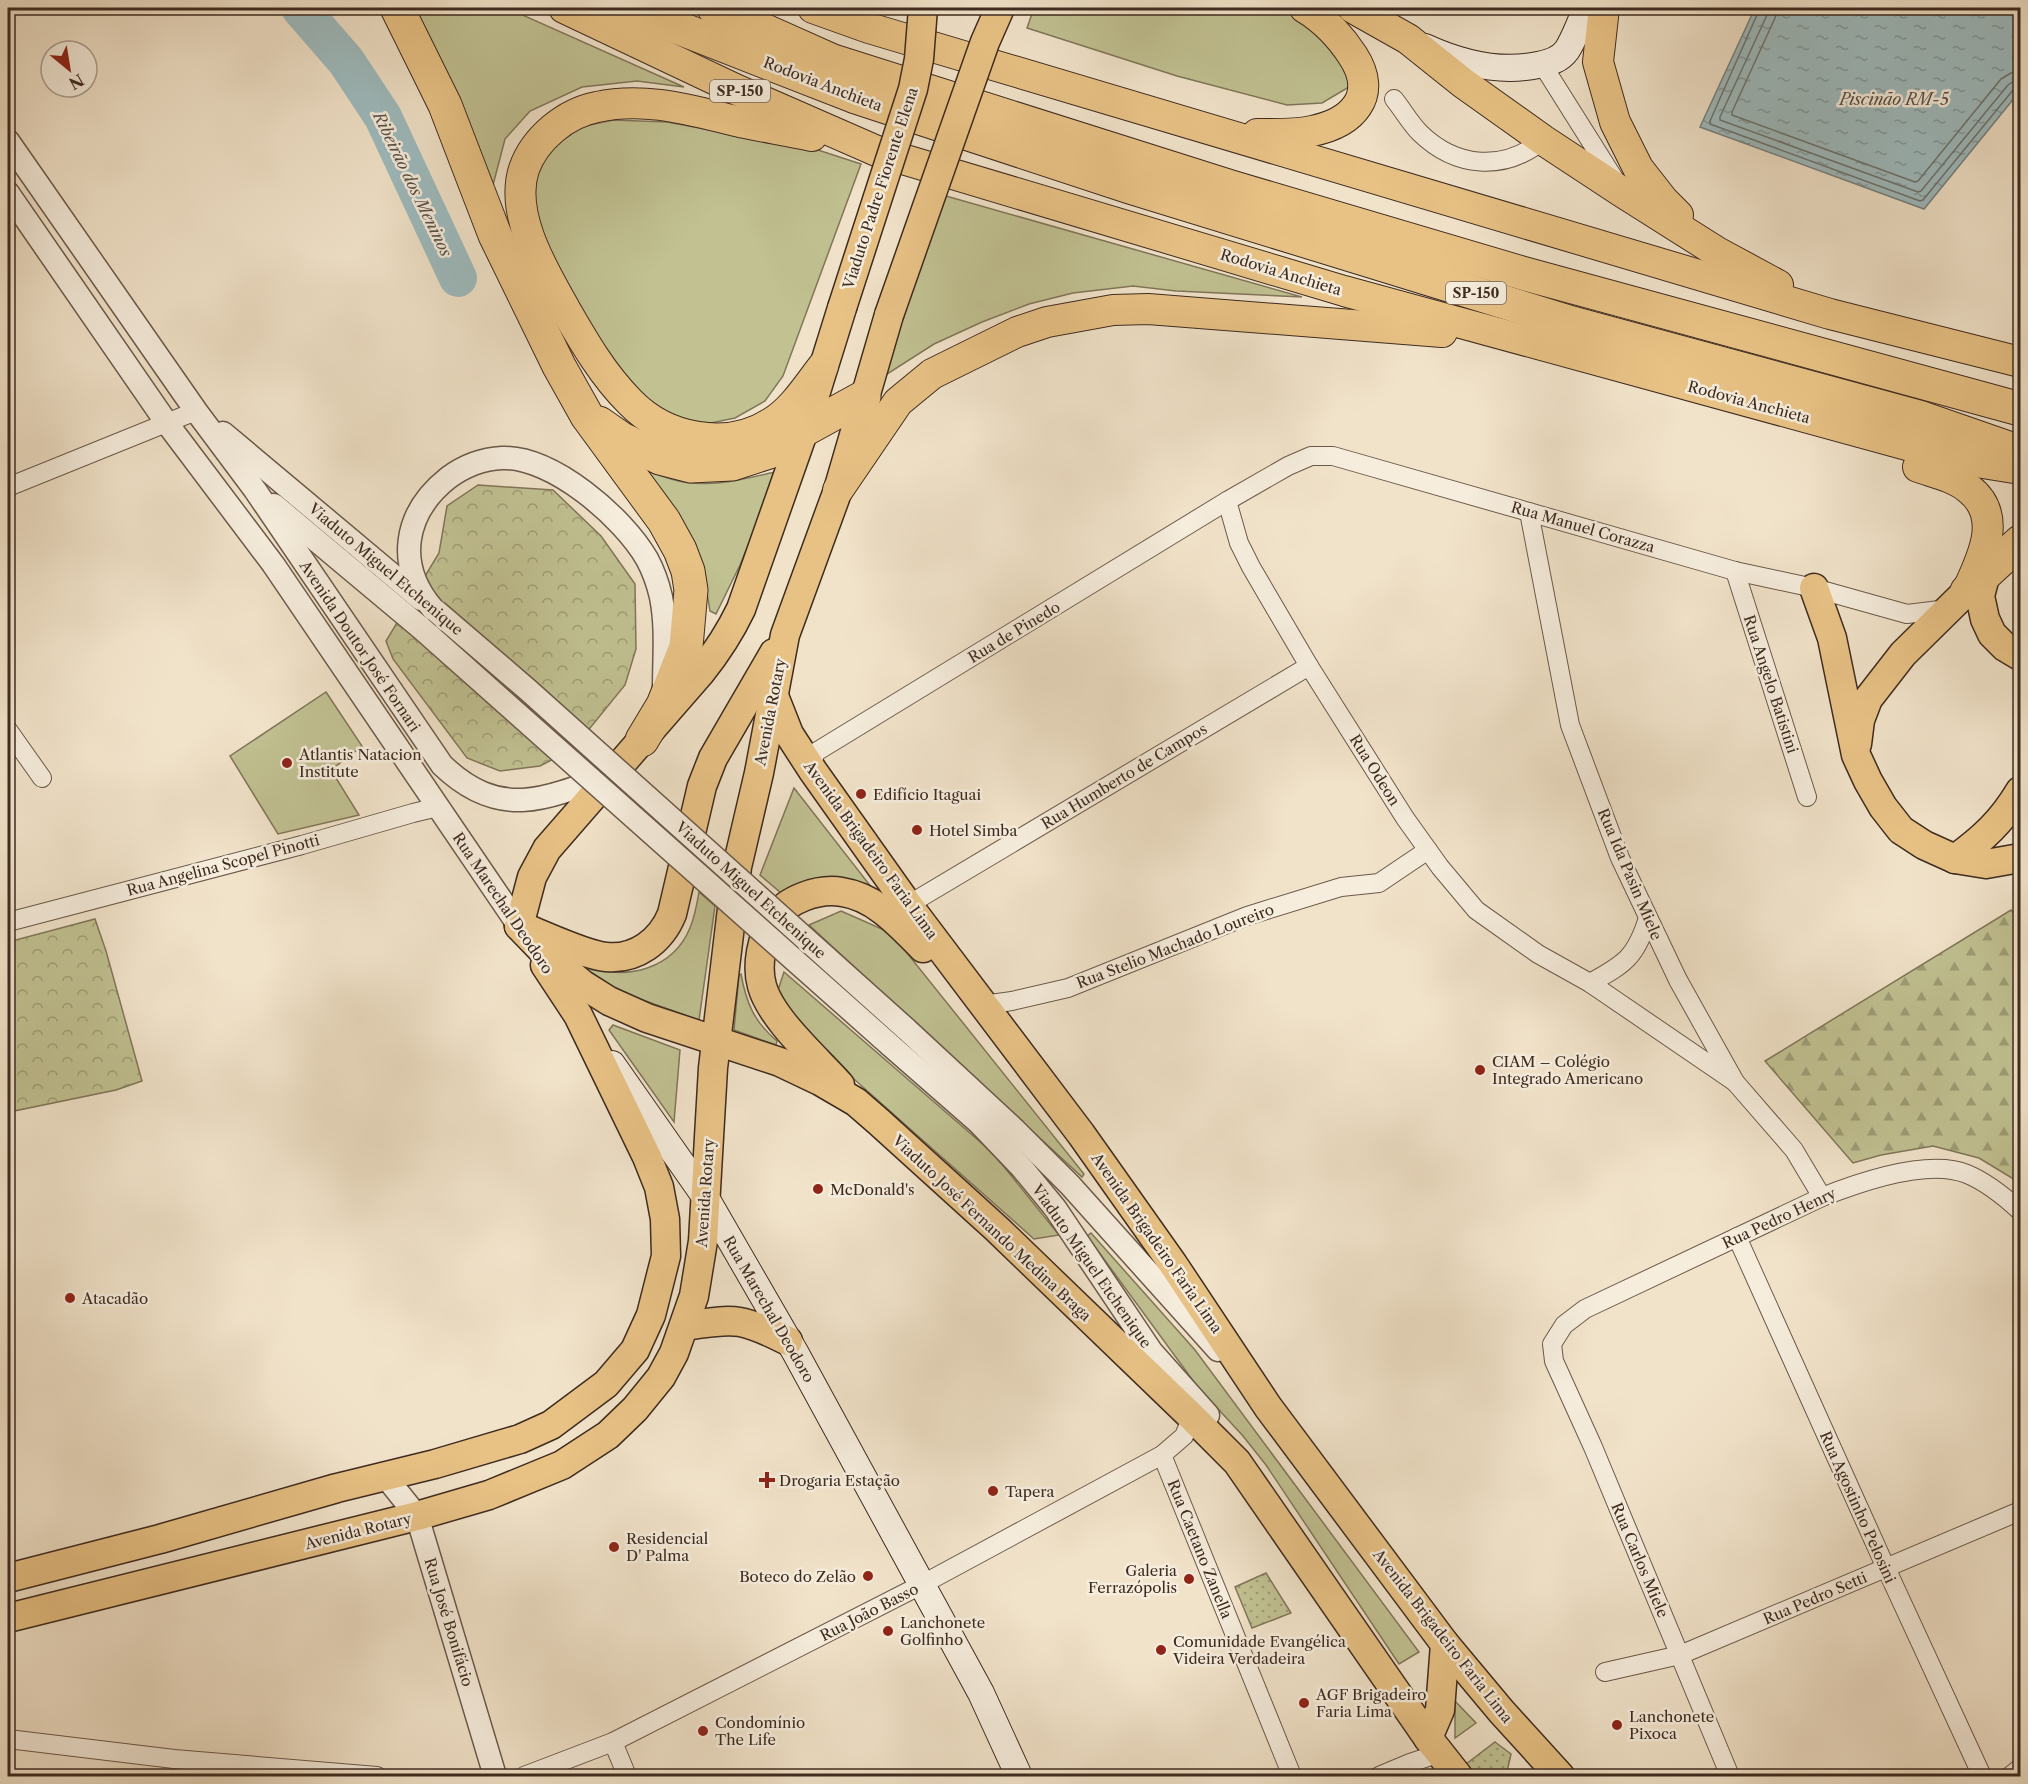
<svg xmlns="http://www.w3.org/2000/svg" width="2028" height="1784" font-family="'Libre Caslon Text',serif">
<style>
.grass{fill:#c1c192;stroke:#807659;stroke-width:1.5}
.forest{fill:url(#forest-firs);stroke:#807659;stroke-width:1.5}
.park{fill:url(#park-crowns);stroke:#807659;stroke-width:1.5}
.garden{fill:url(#garden-dots);stroke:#807659;stroke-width:1.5}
.water{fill:url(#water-ripples);stroke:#788280;stroke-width:1.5}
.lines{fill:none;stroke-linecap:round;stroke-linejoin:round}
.shore{stroke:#6e7470;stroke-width:1.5}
.river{stroke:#9ebcc0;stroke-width:38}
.minor-casing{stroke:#6b594a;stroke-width:20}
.tertiary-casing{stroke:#6b594a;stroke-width:25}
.secondary-casing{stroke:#3e2b20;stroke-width:28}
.primary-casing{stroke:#3e2b20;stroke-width:31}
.trunk-casing{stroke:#3e2b20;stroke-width:32}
.motorway-casing{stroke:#3e2b20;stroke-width:35}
.minor{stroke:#f6eddd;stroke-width:18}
.tertiary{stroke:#f6eddd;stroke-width:22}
.secondary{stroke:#f6eddd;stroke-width:26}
.primary{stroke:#e8c285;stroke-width:28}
.trunk{stroke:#e8c285;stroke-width:30}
.motorway{stroke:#e8c285;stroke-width:33}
.tertiary-bridge-casing{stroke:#6b594a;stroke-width:25;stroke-linecap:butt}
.primary-bridge-casing{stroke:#3e2b20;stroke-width:31;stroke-linecap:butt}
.tertiary-bridge{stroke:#f6eddd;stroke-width:22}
.primary-bridge{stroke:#e8c285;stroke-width:28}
.poi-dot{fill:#8f2418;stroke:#f6eddd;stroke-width:2}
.labels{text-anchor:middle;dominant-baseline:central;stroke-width:5;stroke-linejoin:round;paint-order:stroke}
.shield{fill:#f6eddd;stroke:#756559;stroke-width:1.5}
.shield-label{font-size:14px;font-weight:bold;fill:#3e2b20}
.street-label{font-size:15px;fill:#3e2b20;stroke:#f6eddd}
.poi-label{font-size:15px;fill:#3e2b20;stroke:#f6eddd;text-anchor:start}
.water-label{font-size:16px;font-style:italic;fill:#564f48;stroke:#f6eddd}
</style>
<defs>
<pattern id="forest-firs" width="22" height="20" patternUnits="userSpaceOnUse" patternTransform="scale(1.5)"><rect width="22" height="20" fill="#c1c192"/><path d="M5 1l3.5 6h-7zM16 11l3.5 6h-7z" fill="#9e9d77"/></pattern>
<pattern id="park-crowns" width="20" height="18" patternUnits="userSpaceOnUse" patternTransform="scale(1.5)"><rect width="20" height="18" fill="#c1c192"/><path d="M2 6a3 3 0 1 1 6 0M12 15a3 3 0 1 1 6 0" fill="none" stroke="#9e9d77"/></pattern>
<pattern id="garden-dots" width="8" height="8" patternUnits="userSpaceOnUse" patternTransform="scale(1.5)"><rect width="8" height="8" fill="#c1c192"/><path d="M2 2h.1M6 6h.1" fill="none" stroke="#9e9d77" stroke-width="1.8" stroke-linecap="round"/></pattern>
<pattern id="water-ripples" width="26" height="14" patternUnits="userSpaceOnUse" patternTransform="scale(1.5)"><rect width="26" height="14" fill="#9ebcc0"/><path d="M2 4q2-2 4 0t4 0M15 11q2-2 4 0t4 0" fill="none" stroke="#82999c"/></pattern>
</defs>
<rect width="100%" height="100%" fill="#f1e3ca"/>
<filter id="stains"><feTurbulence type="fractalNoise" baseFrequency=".00333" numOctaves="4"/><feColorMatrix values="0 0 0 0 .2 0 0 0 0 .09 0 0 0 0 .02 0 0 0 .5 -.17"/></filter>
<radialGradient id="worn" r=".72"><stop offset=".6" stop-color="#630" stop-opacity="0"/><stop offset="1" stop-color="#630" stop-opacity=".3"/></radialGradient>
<g class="grass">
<polygon points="410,8 507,8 684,87 637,81 582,87 530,111 505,139 493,185"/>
<polygon points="1034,8 1293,8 1351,69 1349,87 1322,103 1287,105 1177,76 1027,28"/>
<polygon points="613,120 667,122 818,150 861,164 783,376 765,401 735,418 711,423 682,423 643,406 597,355 531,223 531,183 541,151 571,129"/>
<polygon points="946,196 1302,297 1176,291 1133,286 1073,293 1029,304 982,322 934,344 881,378"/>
<path d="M635,465C647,470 659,476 671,479C707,490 744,479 779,471L740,565L716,614L710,611L704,575Z"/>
<polygon points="326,692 362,746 331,770 359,815 278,834 230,756"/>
<polygon points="794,788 872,888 781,893 760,875"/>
<path d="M699,892L715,906L699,1020L623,993L586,969L588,966C627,981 673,969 690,928C695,916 697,904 699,892Z"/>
<polygon points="841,911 891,933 1084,1174 1082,1177 809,925"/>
<polygon points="784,972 993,1153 1059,1235 1034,1239 828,1056 776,996"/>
<path d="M741,974C746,1002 754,1022 777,1041L776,1045L734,1030L739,975Z"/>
<polygon points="613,1025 680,1050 674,1122 609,1030"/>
<polygon points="1091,1233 1195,1350 1419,1652 1399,1664 1266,1465 1243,1436 1197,1386 1087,1236"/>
<polygon points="1455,1701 1476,1723 1455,1738"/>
</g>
<polygon class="forest" points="2011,910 2020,921 2020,1183 1979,1158 1933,1146 1881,1155 1853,1163 1765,1061"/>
<g class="park">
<polygon points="478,485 553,490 601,536 635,584 636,649 625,685 573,749 540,766 500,771 467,758 393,659 386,641 439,553 447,506"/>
<polygon points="95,919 106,951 142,1081 116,1090 14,1111 8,1037 8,942"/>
</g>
<g class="garden">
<polygon points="1266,1573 1291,1613 1252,1628 1235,1587"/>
<polygon points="1495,1742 1511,1754 1506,1776 1477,1776 1466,1764"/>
</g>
<polygon class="water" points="1755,8 2020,8 2020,91 1924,209 1700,127"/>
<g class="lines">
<g class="shore">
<polyline points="1760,8 1710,121 1710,124 1920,201 1923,200 2013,90 2020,88"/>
<polyline points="1768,8 1767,15 1720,117 1720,120 1918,192 1921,191 2008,85 2014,81 2020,80"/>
<polyline points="1777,8 1775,18 1732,112 1732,115 1915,182 1918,181 2001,79 2011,73 2020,71"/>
</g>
<polyline class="river" points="300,8 346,61 383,117 458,278"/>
<defs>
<g id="minor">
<polyline points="1542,64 1615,180"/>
<path d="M1394,99C1403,110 1410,123 1420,133C1456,168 1504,172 1543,140"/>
<polyline points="8,487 196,411"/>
<polyline points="1227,501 1239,543 1251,567 1309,666 1405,818 1440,867 1476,910 1538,954 1590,983 1735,1082"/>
<polyline points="1529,512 1570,725 1620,858 1678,980 1735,1082 1794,1150 1822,1197"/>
<polyline points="1735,571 1807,797"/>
<polyline points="8,730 42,778"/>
<polyline points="813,771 813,760 816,752 1227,501 1288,466 1311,456 1333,456 1735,571 1814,588 1907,614 1948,609"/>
<polyline points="908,905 1309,666"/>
<polyline points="8,922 302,845 413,813 438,807"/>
<path d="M1590,983C1625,964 1636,957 1648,918"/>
<polyline points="983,1005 1012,1001 1068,988 1247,916 1341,887 1379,883 1428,850"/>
<polyline points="1737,1237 1886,1568 1982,1776"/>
<polyline points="1162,1455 1292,1776"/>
<polyline points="1605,1672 1680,1655 2020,1511"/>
<polyline points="8,1739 174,1759 377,1776"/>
<polyline points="613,1742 627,1776"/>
<polyline points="524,1776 613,1742 921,1585 1162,1455 1184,1436 1192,1417"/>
<polyline points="1379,1776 1410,1763 1440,1753"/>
<path d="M1730,1776L1593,1447L1554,1361L1552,1344L1564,1325L1585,1309L1822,1197C1860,1182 1928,1158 1967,1174C1986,1182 2005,1197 2020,1211"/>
<polyline points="2010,1776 2020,1768"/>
</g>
<g id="tertiary">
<path d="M8,141L196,411L255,490L442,765C499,820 546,800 610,774"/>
<polyline points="8,193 166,422 273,564 519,926"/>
<polyline points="223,433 421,599"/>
<polyline points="274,505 421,628"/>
<path d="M433,609C395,565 404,513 448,478C464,466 482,459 502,458C552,456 623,517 647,559C653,570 658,584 661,597C667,627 664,658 664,688"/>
<polyline points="905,1028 1015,1130 1070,1185 1218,1350"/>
<polyline points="890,1045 978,1122 1022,1168 1055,1208 1151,1351 1208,1415"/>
<polyline points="385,1476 417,1516 495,1776"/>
</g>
<g id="secondary">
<path d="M1425,47C1460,63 1500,73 1538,65C1549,63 1560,60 1567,50C1575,38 1580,21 1587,8"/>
<polyline points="612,1064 706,1198 795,1352 981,1693 1019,1776"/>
</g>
<g id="primary">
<polyline points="1986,573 1980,596 1985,619 1992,634 2005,647 2020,656"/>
<polyline points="1814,588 1832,638 1856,755 1868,781 1883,807 1901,830 1924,845 1955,859 1986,864 2020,858"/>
<polyline points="774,696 789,734 813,771 908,905 1081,1134 1173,1264 1268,1407 1445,1644 1501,1711 1560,1776"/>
<polyline points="1857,744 1860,720 1868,699 1903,654 1967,591"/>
<path d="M1955,859C1984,838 2002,821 2020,791"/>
<polyline points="519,926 544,952 582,984 609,1001 647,1018 780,1062 820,1081 856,1102 879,1122 997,1229 1192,1417 1237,1462 1428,1738 1458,1776"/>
<path d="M519,926L532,877L547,849L701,672C717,652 730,632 741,609L804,430L842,308"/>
<path d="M530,930C550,938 586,955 606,957C636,960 661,941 672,914L702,786L713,758L774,653"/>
<path d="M840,1085C817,1059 771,1019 762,986C756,965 762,937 773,920C786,899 819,888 842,892C876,897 900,925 923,948"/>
<path d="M684,1326C702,1324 722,1319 740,1322C757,1325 773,1334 788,1341"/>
<polyline points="8,1578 160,1539 337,1488 435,1464 520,1439 551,1425 606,1384 635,1350 651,1315 666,1256 665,1219 659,1187 647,1157 578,1015 545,965"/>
<polyline points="8,1618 417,1516 489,1495 562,1465 608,1435 635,1409 661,1377 674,1353 694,1296 703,1241 713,1068 737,867 759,773 785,635 838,490 889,315"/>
<polyline points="1428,1738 1440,1710 1445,1644"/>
</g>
<g id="trunk">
<polyline points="564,8 735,89 879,152 1344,291 1958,459 2020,469"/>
<polyline points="813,8 869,28 1830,314 2020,362"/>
<polyline points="1353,8 1408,39 1463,83 1543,140 1622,192 1717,252 1778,285"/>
<polyline points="1604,8 1598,62 1615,122 1638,168 1663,200 1678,215"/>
<path d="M1257,134C1275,134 1294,135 1312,131C1352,123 1379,96 1353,56C1340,36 1325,20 1305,8"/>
<path d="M812,136C788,131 764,127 740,122C693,111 646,96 597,107C566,113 535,138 524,169C509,215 544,271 565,309C584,342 603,375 630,402C666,439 727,451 771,423C793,410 808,385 823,366"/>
<path d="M1918,467C1935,473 1955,477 1969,489C2004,516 1982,559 1967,591"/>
<polyline points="838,490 898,402 932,374 1017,332 1047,322 1113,310 1148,309 1442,332"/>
</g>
<g id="motorway">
<polyline points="397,8 445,105 495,235 559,366 587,416 664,521 680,550 688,571 691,590 686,647 663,705 642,740"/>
<polyline points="628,8 853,96 1130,187 1572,323 1922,418 2020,452"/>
<polyline points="714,8 833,61 1231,187 1522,273 2020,409"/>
<polyline points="599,423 622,439 660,458 691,466 732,464 769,452 804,430 864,397"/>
<polyline points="1967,591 2020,542"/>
</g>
</defs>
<use href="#minor" class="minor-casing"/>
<use href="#tertiary" class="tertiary-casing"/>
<use href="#secondary" class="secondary-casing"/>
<use href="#primary" class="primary-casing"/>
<use href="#trunk" class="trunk-casing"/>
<use href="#motorway" class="motorway-casing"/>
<use href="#minor" class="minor"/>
<use href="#tertiary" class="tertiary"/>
<use href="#secondary" class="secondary"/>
<use href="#primary" class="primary"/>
<use href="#trunk" class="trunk"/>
<use href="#motorway" class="motorway"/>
<defs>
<g id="tertiary-bridge">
<polyline points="436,611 528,690 905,1028"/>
<polyline points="421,628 890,1045"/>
</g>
<g id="primary-bridge">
<polyline points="842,308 913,89 919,59 923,8"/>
<polyline points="889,315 985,42 1000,8"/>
</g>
</defs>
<use href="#tertiary-bridge" class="tertiary-bridge-casing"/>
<use href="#primary-bridge" class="primary-bridge-casing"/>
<use href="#tertiary-bridge" class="tertiary-bridge"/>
<use href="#primary-bridge" class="primary-bridge"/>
</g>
<g class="poi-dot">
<circle cx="287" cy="763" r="6"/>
<circle cx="861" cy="794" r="6"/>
<circle cx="917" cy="830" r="6"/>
<circle cx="1480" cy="1070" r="6"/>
<circle cx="818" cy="1189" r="6"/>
<circle cx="70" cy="1298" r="6"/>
<path d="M764 1471h6v6h6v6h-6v6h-6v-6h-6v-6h6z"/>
<circle cx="993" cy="1491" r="6"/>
<circle cx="614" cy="1547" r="6"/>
<circle cx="868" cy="1576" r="6"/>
<circle cx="1189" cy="1579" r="6"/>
<circle cx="888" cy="1631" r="6"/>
<circle cx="1161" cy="1650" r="6"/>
<circle cx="1304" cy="1703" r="6"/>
<circle cx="1617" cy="1725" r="6"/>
<circle cx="703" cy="1731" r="6"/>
</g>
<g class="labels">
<g class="shield">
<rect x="710" y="80" width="60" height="22" rx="4.5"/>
<rect x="1446" y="282" width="60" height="22" rx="4.5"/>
</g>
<g class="shield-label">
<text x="740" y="91">SP-150</text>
<text x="1476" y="293">SP-150</text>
</g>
<g class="street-label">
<text transform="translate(823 84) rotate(21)">Rodovia Anchieta</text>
<text transform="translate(880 188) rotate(-72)">Viaduto Padre Fiorente Elena</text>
<text transform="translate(1281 272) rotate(17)">Rodovia Anchieta</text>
<text transform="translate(1749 402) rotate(15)">Rodovia Anchieta</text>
<text transform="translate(1583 527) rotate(16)">Rua Manuel Corazza</text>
<text transform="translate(386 569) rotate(40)">Viaduto Miguel Etchenique</text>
<text transform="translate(1014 632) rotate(-31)">Rua de Pinedo</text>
<text transform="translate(360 646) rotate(56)">Avenida Doutor José Fornari</text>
<text transform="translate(1771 684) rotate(72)">Rua Angelo Batistini</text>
<text transform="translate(770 712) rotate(-79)">Avenida Rotary</text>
<text transform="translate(1375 770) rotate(58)">Rua Odeon</text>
<text transform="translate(1124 776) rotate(-31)">Rua Humberto de Campos</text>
<text transform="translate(871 850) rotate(54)">Avenida Brigadeiro Faria Lima</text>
<text transform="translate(223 865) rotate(-15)">Rua Angelina Scopel Pinotti</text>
<text transform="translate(1630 874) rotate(67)">Rua Ida Pasin Miele</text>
<text transform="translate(751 890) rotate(42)">Viaduto Miguel Etchenique</text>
<text transform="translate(503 903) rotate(56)">Rua Marechal Deodoro</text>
<text transform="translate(1175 946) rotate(-21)">Rua Stelio Machado Loureiro</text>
<text transform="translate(705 1193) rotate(-86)">Avenida Rotary</text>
<text transform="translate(1779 1218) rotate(-25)">Rua Pedro Henry</text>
<text transform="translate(992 1228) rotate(43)">Viaduto José Fernando Medina Braga</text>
<text transform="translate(1157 1243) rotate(55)">Avenida Brigadeiro Faria Lima</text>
<text transform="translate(1092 1266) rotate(55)">Viaduto Miguel Etchenique</text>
<text transform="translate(769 1309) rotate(60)">Rua Marechal Deodoro</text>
<text transform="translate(1858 1507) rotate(66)">Rua Agostinho Pelosini</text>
<text transform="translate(358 1531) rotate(-14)">Avenida Rotary</text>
<text transform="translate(1200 1549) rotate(68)">Rua Caetano Zanella</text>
<text transform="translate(1640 1560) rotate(67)">Rua Carlos Miele</text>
<text transform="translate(1815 1598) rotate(-23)">Rua Pedro Setti</text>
<text transform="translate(869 1612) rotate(-27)">Rua João Basso</text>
<text transform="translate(449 1622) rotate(73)">Rua José Bonifácio</text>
<text transform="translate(1443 1636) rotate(52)">Avenida Brigadeiro Faria Lima</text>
</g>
<g class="poi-label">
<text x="299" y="754">Atlantis Natacion<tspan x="299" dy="17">Institute</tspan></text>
<text x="873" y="794">Edifício Itaguai</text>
<text x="929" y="830">Hotel Simba</text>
<text x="1492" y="1061">CIAM – Colégio<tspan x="1492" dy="17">Integrado Americano</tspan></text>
<text x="830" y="1189">McDonald's</text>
<text x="82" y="1298">Atacadão</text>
<text x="779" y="1480">Drogaria Estação</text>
<text x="1005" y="1491">Tapera</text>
<text x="626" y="1538">Residencial<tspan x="626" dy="17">D' Palma</tspan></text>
<text x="1177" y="1570" text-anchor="end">Galeria<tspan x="1177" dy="17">Ferrazópolis</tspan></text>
<text x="856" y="1576" text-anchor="end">Boteco do Zelão</text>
<text x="900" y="1622">Lanchonete<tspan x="900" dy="17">Golfinho</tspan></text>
<text x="1173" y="1641">Comunidade Evangélica<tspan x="1173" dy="17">Videira Verdadeira</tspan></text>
<text x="1316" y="1694">AGF Brigadeiro<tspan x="1316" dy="17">Faria Lima</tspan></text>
<text x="1629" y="1716">Lanchonete<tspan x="1629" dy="17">Pixoca</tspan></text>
<text x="715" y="1722">Condomínio<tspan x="715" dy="17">The Life</tspan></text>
</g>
<g class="water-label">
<text x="1894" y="99">Piscinão RM-5</text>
<text transform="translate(413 184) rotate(64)">Ribeirão dos Meninos</text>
</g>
</g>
<rect width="2028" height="1784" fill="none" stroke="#f1e3ca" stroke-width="30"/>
<rect x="9" y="9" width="2010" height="1766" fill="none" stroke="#3e2b20" stroke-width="3"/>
<rect x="15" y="15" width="1998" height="1754" fill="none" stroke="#3e2b20" stroke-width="1.5"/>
<g transform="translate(69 69) rotate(150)"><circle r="28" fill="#f6eddd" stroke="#ac9f91" stroke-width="1.5"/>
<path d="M0-4.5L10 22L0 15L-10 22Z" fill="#8f2418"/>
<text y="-9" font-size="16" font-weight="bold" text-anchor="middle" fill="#3e2b20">N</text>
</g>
<rect width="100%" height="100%" filter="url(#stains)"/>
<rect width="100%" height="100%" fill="url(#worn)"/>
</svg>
